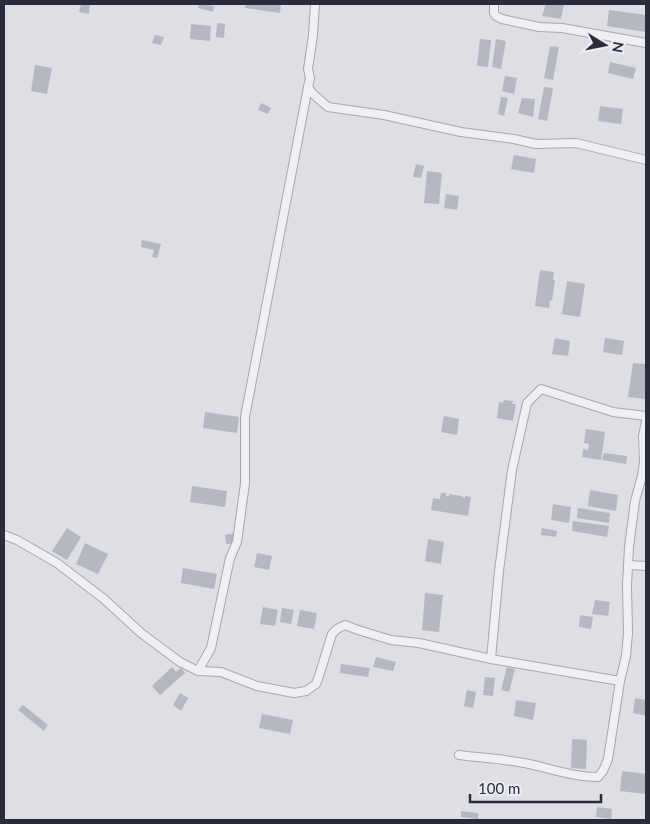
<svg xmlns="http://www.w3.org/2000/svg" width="650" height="824" font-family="Lato,sans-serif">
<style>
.building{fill:#b5b8c1}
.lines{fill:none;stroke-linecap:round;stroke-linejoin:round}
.street-casing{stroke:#a4a6ae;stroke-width:10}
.street{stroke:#f0f0f4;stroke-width:8}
</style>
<rect width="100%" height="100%" fill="#dedfe5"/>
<g class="building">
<polygon points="81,4 90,4 89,14 79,12"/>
<polygon points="199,4 214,6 213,12 198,8"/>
<polygon points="246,4 281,4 280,13 245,8"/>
<polygon points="546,4 564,4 561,19 542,16"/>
<polygon points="609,10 646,15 646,32 607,26"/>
<polygon points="217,23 225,24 224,38 216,37"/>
<polygon points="191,24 211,26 210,41 190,39"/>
<polygon points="155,35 164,37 161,45 152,43"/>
<polygon points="480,39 491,40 488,67 477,66"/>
<polygon points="496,39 506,41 501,69 492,67"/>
<polygon points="550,46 559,47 553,80 544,78"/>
<polygon points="610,62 636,68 633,79 608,73"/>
<polygon points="35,65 52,68 47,94 31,91"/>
<polygon points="505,76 517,78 514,94 502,91"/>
<polygon points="544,87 553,88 547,121 538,119"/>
<polygon points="501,97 508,98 504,116 498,114"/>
<polygon points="522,98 535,99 533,117 518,113"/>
<polygon points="261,103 271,108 268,114 258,110"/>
<polygon points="600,106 623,109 621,124 598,121"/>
<polygon points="514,155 536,159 534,173 511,169"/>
<polygon points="416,164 424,166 421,178 413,177"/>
<polygon points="427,171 442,173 439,204 424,203"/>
<polygon points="446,194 459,196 457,210 444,208"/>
<polygon points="142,240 161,244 157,258 152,257 154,250 141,247"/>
<polygon points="540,270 554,272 553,280 555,280 552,301 550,300 549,308 535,306"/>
<polygon points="567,281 585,284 580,317 562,314"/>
<polygon points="555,338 570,341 568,356 552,354"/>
<polygon points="605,338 624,341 622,355 603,352"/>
<polygon points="633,363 646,364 646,388 645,399 628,397"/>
<polygon points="504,400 513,401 512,404 516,404 513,421 497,418 499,402 503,403"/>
<polygon points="205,412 239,417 237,433 203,428"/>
<polygon points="444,416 459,419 457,435 441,432"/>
<polygon points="586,429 605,432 601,460 582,457 583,449 588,450 589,444 584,443"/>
<polygon points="604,453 627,456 626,464 602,460"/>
<polygon points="192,486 227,491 225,507 190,502"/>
<polygon points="590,490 618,495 616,511 588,506"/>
<polygon points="441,493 446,493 446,496 449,496 449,494 462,496 462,497 465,498 465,496 471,497 468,516 431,510 433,498 440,499"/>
<polygon points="553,504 571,507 569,523 551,520"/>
<polygon points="578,508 610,513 609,523 577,518"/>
<polygon points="573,521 609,526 607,537 572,531"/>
<polygon points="67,528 81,537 67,560 52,551"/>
<polygon points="542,528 557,531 556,537 541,535"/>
<polygon points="235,533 236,543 226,544 225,535"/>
<polygon points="428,539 444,542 441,564 425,561"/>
<polygon points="85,543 108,554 98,574 76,564"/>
<polygon points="257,553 272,556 269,570 254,567"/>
<polygon points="183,568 217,574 214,589 181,583"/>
<polygon points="425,593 443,595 439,632 422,630"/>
<polygon points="595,600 610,602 608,616 592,614"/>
<polygon points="263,607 278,610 275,626 260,624"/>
<polygon points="282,608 294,610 291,624 280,622"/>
<polygon points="300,610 317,613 314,629 297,626"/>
<polygon points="580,615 593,617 591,629 579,627"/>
<polygon points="376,657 396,662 393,671 373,667"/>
<polygon points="341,664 370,668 368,677 340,673"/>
<polygon points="172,667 176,672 181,668 185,673 160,695 152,686"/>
<polygon points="507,667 515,669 509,692 501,690"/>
<polygon points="485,677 495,678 493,696 483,695"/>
<polygon points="467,690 476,692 473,708 464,706"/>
<polygon points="180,693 188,698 181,711 173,705"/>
<polygon points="635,698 646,700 646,716 633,713"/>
<polygon points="516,700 536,703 533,720 514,716"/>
<polygon points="23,705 48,725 44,731 18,710"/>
<polygon points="262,714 293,720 290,734 259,728"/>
<polygon points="572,739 587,740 586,769 571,768"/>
<polygon points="622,771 646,774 645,794 620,791"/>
<polygon points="597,807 612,809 611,819 596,817"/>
<polygon points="461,811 478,813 478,819 461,817"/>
</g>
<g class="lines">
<defs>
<g id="street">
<polyline points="315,4 313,35 308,69 310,78 308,87 313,94 328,107 384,115 461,132 514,139 536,144 576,143 646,160"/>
<polyline points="494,4 494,13 496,16 502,19 539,27 562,28 646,43"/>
<polyline points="4,535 17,540 57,563 104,599 141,633 180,662 198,671 221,672 257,686 294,693 306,691 316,684 319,676 332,634 337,629 345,625 358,630 391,640 419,643 491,659 620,681"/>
<polyline points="629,565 646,566"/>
<polyline points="491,659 499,571 512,470 527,403 541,389 613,412 646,416"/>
<polyline points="198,671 211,648 230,558 237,542 245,483 245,417 308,87"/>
<path d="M459,755C482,758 506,759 529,764C552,769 574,777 598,777L603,771L608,759L620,681L626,656L628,633L627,585L629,547L635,501L642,476L644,462L643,436L646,421"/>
</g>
</defs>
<use href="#street" class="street-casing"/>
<use href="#street" class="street"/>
</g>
<rect width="650" height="824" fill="none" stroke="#292c3a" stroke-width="10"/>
<g transform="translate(605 45) rotate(100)" stroke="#edeef3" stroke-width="4" paint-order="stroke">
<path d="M0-4L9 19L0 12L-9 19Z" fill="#292c3a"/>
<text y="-8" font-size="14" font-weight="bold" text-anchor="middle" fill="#292c3a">N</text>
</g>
<path d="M470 794v8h131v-8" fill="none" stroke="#292c3a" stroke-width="2.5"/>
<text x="478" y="794" font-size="15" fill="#292c3a" stroke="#edeef3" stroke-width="4" paint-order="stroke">100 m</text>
</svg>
